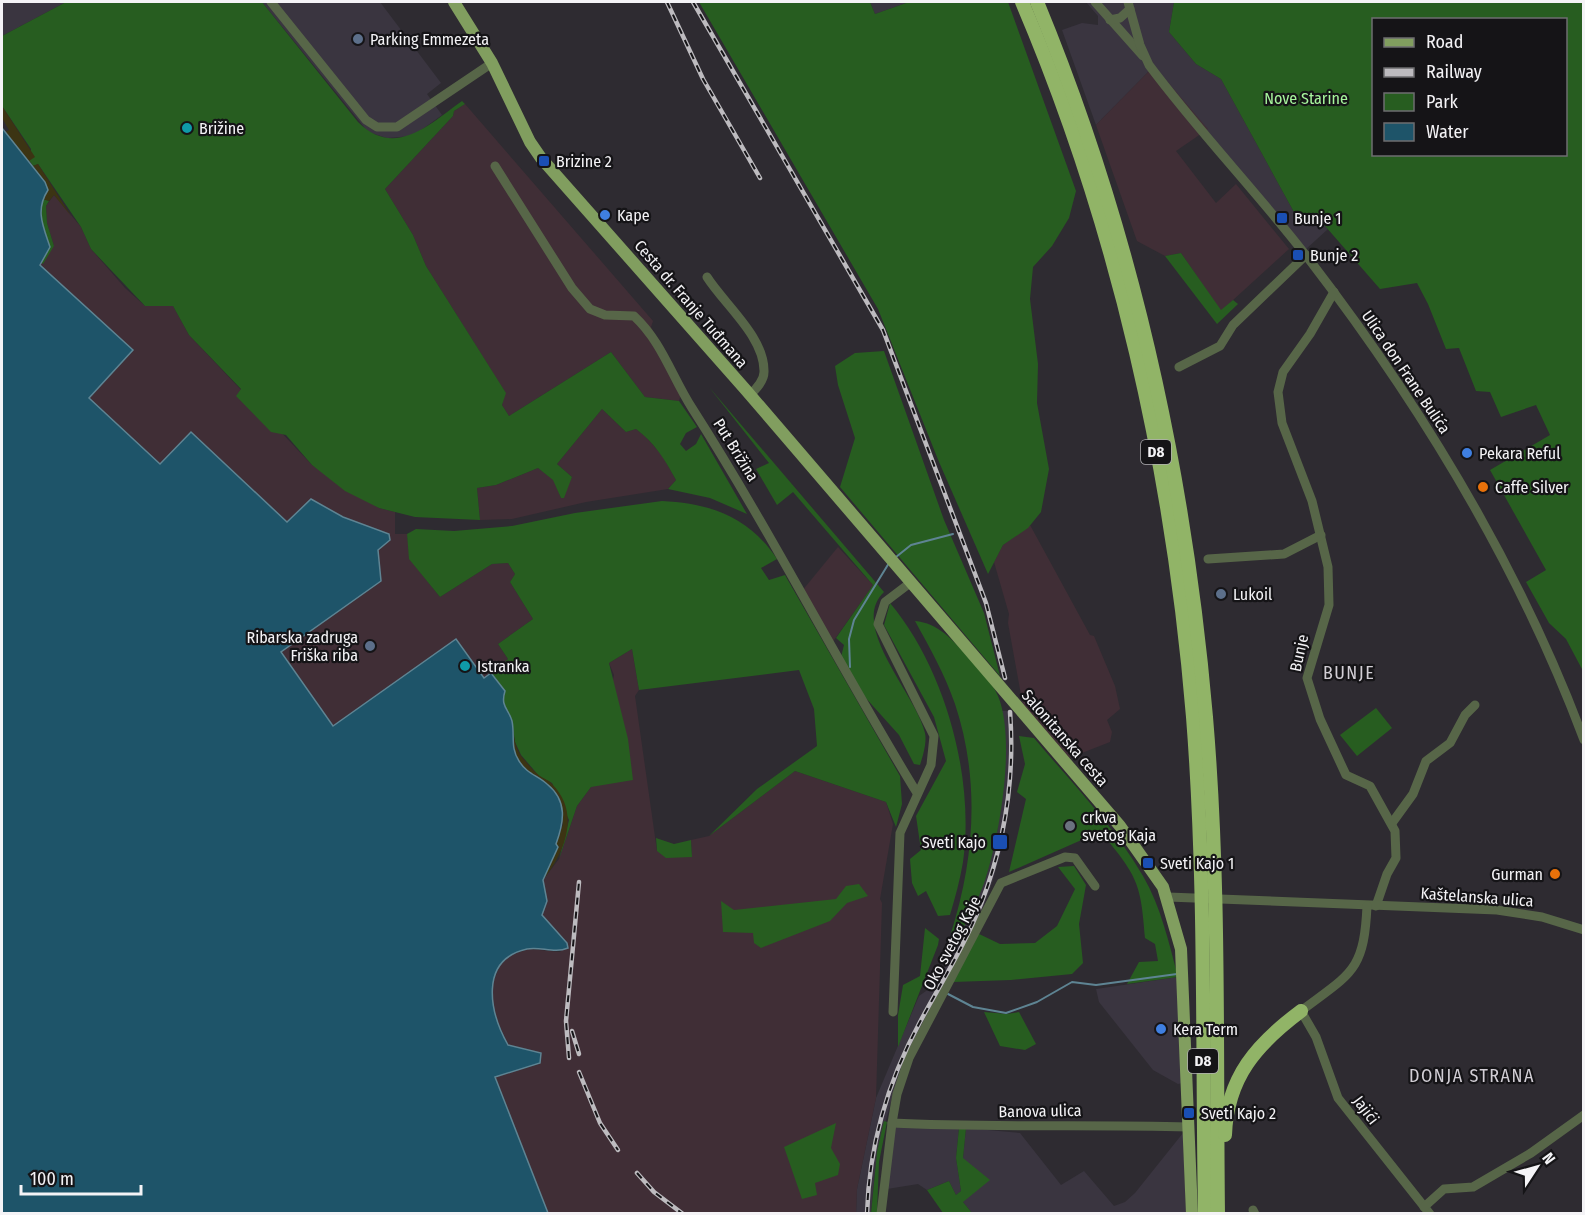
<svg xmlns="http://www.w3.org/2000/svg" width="1585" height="1215" font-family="'Fira Sans Condensed',sans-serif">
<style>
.built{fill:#3a3540}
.industrial{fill:#402e36}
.green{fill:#275d20;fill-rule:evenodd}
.sand{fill:#3c3413}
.water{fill:#1e5469;stroke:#5e8493;stroke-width:1.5}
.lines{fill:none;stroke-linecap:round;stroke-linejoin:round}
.stream{stroke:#5e8493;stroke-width:2}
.minor{stroke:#576648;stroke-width:9}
.major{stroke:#819e5f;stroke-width:12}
.highway{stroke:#91b467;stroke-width:14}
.rail-casing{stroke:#bdbbbf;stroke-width:4.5}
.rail{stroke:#151417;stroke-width:2;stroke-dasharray:7;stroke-linecap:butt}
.service-dot{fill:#5c6f8a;stroke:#151417;stroke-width:2}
.culture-dot{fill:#0f9aa8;stroke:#151417;stroke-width:2}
.transit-dot{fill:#1a4fb4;stroke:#151417;stroke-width:2}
.shop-dot{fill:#3f7fe0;stroke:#151417;stroke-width:2}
.food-dot{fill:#e8710a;stroke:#151417;stroke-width:2}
.worship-dot{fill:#6b7280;stroke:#151417;stroke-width:2}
.labels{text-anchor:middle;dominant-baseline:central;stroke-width:4.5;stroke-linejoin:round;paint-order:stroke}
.shield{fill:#151417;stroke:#b1b0b3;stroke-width:1.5}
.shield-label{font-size:15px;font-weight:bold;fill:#f4f3f6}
.poi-label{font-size:16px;fill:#f4f3f6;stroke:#151417;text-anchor:start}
.park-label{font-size:16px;fill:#a7f59d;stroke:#151417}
.street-label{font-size:16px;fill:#f4f3f6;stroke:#151417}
.neighbourhood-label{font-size:18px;letter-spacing:1.5px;fill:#d2ced5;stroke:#151417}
</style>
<rect width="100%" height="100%" fill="#2e2b31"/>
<g class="built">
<polygon points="2,2 66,2 2,36"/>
<polygon points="262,2 380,2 441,83 427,94 442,115 413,136 387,138 368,132"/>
<polygon points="870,2 909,2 875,14"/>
<polygon points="1086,2 1174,2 1169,32 1196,64 1221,79 1295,214 1319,219 1328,229 1305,250 1154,66 1096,125 1062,30 1082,23 1098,25 1098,16"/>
<polygon points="1002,711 1013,711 1013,772 1004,840 993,880 982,911 893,1095 877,1152 871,1213 856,1214 857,1189 876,1098 919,996 936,984 986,877 997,832 1004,770"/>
<polygon points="1178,977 1183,1083 1178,1084 1153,1070 1099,1002 1096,989"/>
<polygon points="895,1126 959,1128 956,1158 961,1191 956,1195 949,1181 927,1190 918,1184 887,1189"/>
<polygon points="966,1128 1020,1133 1061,1185 1084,1171 1114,1206 1125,1202 1135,1193 1183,1133 1186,1213 972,1213 963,1202 963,1158"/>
</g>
<g class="industrial">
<polygon points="1154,66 1208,129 1176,151 1216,203 1236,184 1289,249 1221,311 1181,253 1165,256 1137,241 1096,125"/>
<polygon points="465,104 653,321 651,327 683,387 679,401 645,397 611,352 509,416 502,405 505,392 426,266 413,235 385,189 453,116 454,111"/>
<polygon points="54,195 81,227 91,249 125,288 145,306 173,306 189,335 312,465 379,508 395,512 395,534 407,534 410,559 440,597 492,564 508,563 515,574 510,582 533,619 498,644 508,659 484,678 456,639 333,726 281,652 381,581 378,550 390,540 389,534 343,517 311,499 288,523 191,432 160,465 89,398 133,351 40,264 54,246 47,223 46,206"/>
<polygon points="602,409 626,432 636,429 645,436 662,455 676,480 668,489 586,502 512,519 480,520 477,488 496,485 538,468 554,480 561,498 572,477 557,464"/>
<polygon points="1030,525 1090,635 1094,636 1115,686 1120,709 1107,720 1112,732 1110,742 1069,758 1023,706 1008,623 1009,614 994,562 1003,545"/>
<polygon points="838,547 873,585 832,643 802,591"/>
<polygon points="632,649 639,690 635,696 657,851 692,857 691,840 709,836 795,771 886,802 893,824 880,899 882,903 876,1098 857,1189 856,1213 548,1213 495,1077 540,1064 541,1053 508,1045 493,1010 492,985 501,963 507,956 529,949 560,952 567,943 541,915 547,901 543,880 559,859 577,806 591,787 614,675 609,663"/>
</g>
<g class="green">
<path d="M66,2H262L358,122C395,159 430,124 462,101L465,104L454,111L453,116L385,189L413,235L426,266L506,393L502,405L509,416L611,352L645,397L679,401L697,427L686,433L680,444L686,451L696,444L701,434L747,514L710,498L668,489L676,480C665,460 655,443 636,429L626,432L602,409L557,464L572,477L564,498H561L553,480L538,468L496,485L477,488L480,520L415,517L379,508L345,491L312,465L286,435L271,432L236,396L241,389L189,335L173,306H145L91,249L81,227L38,164L33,166L29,160L31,149L2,106V36Z"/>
<polygon points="699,2 870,2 875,14 909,2 1008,2 1076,191 1069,218 1052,246 1033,267 1030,299 1038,364 1037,403 1049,469 1041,512 1028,528 1003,545 988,574 939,462 878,309"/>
<path d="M1174,2H1583V671L1566,639L1549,623L1526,582L1546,570L1490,470L1550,435L1536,405L1501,417L1490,392L1476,391L1459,348L1446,349L1428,304L1417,283L1380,289L1319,219L1295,214L1221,79L1196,64L1169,32ZM1374,20H1566V154H1374Z"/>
<polygon points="43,199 49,201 46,206 47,223 54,246 43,264 41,262 50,247 40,216"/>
<polygon points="1181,253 1221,310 1233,300 1238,304 1217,324 1165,256"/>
<polygon points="884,351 944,520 984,613 1000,676 840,487 855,438 838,385 835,366 855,353"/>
<path d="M709,387L884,592C848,626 917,695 925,733C927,742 923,756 920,765L914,764L899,735L864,696L841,657L844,645L836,638L873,585L793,492L777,505L756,469L769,463Z"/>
<path d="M662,501C711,503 750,518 777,559L761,568L769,580L785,575L900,776L902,804L896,827L886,802L795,771L709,836L757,789L817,746L814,709L799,670L639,690L632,649L609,663L628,739L633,780L591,787L577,806L559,859L569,820L552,783L539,776L521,755L515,742L512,720L504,710L502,699L505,691L491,673L508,659L498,644L533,619L510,582L515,574L508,563L492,564L440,597L409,559L407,534L416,529L454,531L512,526L575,513Z"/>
<path d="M890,603C945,668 975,778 963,862C960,880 955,898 950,915L938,916L926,891L918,896L912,883L910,859L921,850L916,816L946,761L934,717L884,625Z"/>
<path d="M915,621C938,623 953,640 967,656C977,668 992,681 998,696C1016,739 1000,833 986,877C980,897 969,916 960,935L951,933C975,858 980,779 955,704C945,675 930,648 915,621Z"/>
<polygon points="1376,708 1392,728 1357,756 1340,735"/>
<path d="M1019,736L1034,738C1071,782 1114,826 1143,876C1161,907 1169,943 1178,977L1127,984L1139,962L1158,961L1155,944L1145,938C1141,885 1138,877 1104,836L1086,838L1009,872L1026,799L1017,792L1025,764Z"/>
<polygon points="656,838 674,844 691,840 692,857 666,858 657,851"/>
<polygon points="1074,866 1086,885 1079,924 1083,963 1072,974 1011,980 953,982 977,933 1000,944 1035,943 1057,926 1075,889 1058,867"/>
<polygon points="859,884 868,896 847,903 830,921 761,948 754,943 753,933 723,932 721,901 734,910 836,899 846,886"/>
<polygon points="925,928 939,939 938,945 898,1047 898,1015 903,985 920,976"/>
<polygon points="984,1012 1007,1014 1019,1012 1036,1044 1025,1050 1000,1046"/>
<polygon points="884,1121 887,1122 879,1162 877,1213 871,1214 877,1152"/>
<polygon points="836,1123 831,1148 840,1164 838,1175 815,1183 817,1195 802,1199 784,1147"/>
<polygon points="959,1128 966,1128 963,1158 990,1180 963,1202 972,1213 943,1213 927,1190 949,1181 956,1195 961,1191 956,1158"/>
</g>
<g class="sand">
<polygon points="2,106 35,157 29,161 33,166 38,164 71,216 54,195 49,201 43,199 48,190 5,132 9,130 2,118"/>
<path d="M512,720C513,732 514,745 521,756C526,762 534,772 540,776C544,779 549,780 552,784C581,813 565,852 543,880C551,860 556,844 563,824L548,785C516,768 512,755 512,720Z"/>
</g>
<path class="water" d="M2,128L45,182L48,190C35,210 43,226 50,247L40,265L133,350L89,398L160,464L191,432L287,522L311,499L343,517L389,534L390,540L378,550L381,581L281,652L333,726L456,639L484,678L491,673L505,691C500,707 509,709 512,721C515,736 510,747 519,761C527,774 537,775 547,784C568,801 564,822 556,844L558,847L543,880L547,901L542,915L567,943L568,948C554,954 540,946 527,949C478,960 490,1013 508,1045L541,1053L540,1063L495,1077L548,1213H2Z"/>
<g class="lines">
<g class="stream">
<polyline points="896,557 911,545 953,534"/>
<polyline points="850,667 849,639 854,620 889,563"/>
<polyline points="948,994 973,1007 1006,1013 1037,1002 1072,982 1096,985 1177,974"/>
</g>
<g class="minor">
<polyline points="271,2 366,120 377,127 397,127 492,63"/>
<polyline points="1095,2 1143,56"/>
<path d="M1128,2L1140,45L1149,65C1199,132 1257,192 1308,258C1421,405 1519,566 1584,740"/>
<polyline points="1110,20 1120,18 1130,9"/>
<path d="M495,166L572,288L590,309L605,315L634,316C662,342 672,377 692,408C772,533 839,666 917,793"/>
<path d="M707,277C724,304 765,337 764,372C764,381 756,389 750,395"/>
<polyline points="1334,292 1310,334 1283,372 1278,392 1282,423 1312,501 1328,567 1329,605 1307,678 1320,719 1346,775 1370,786 1395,831 1396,858 1387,874 1376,906"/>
<polyline points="1179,367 1220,346 1233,325 1306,255"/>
<polyline points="1208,559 1284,554 1321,535"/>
<polyline points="1392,823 1413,794 1426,761 1450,743 1465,715 1475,705"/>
<polyline points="1168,897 1497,910 1542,917 1584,930"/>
<path d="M1367,906C1364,972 1351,973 1301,1011L1316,1037L1338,1098L1430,1214"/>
<polyline points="893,1012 900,833 931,765 934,736 878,624 885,602 910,583"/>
<path d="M892,1123C991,1128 1090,1124 1189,1127"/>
<polyline points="1424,1207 1444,1189 1473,1187 1531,1153 1584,1115"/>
<polyline points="1253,1210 1255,1214"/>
<polyline points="881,1214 892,1123 897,1094 909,1058 1001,883 1065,857 1075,858 1095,886"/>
</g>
<polyline class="major" points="454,2 492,63 530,142 541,158 745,389 1120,826 1163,887 1181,949 1192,1214"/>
<g class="highway">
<path d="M1022,2C1118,227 1173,473 1193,717C1206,882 1202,1048 1205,1214"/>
<path d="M1037,2C1131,229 1185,473 1206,717C1220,882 1216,1048 1218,1214"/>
<path d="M1225,1135C1227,1077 1257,1044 1301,1011"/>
</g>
<defs>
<g id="rail">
<polyline points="667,2 703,79 760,178"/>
<polyline points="693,2 883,330 986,603 1005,678"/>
<polyline points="572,1031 579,1054"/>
<polyline points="569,1058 566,1021 579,882"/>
<polyline points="579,1072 600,1123 618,1150"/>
<polyline points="637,1173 654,1192 683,1214"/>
<path d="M867,1214C869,1146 888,1081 920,1022C941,983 965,945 981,904C1005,842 1015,778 1010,712"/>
</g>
</defs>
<use href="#rail" class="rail-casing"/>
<use href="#rail" class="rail"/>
</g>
<g class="service-dot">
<circle cx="358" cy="39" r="6"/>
<circle cx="1221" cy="594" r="6"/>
<circle cx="370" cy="646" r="6"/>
</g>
<g class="culture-dot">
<circle cx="187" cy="128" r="6"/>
<circle cx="465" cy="666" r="6"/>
</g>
<g class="transit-dot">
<rect x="538" y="155" width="12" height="12" rx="3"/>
<rect x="1276" y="212" width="12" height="12" rx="3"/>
<rect x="1292" y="249" width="12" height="12" rx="3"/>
<rect x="992" y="834" width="16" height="16" rx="3"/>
<rect x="1142" y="857" width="12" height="12" rx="3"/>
<rect x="1183" y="1107" width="12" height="12" rx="3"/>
</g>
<g class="shop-dot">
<circle cx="605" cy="215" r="6"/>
<circle cx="1467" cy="453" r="6"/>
<circle cx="1161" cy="1029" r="6"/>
</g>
<g class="food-dot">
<circle cx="1483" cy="487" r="6"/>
<circle cx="1555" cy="874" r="6"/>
</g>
<circle class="worship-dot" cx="1070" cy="826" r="6"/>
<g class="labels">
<g class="shield">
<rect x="1141" y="440" width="30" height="24" rx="4.5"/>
<rect x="1188" y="1049" width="30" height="24" rx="4.5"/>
</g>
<g class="shield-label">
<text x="1156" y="452">D8</text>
<text x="1203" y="1061">D8</text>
</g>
<g class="poi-label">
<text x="370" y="39">Parking Emmezeta</text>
<text x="199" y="128">Brižine</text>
<text x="556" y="161">Brizine 2</text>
<text x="617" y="215">Kape</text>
<text x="1294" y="218">Bunje 1</text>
<text x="1310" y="255">Bunje 2</text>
<text x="1479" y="453">Pekara Reful</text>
<text x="1495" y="487">Caffe Silver</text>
<text x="1233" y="594">Lukoil</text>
<text x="358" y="637" text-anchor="end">Ribarska zadruga<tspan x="358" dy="18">Friška riba</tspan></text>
<text x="477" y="666">Istranka</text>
<text x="1082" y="817">crkva<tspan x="1082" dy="18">svetog Kaja</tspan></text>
<text x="986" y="842" text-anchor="end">Sveti Kajo</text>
<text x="1160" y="863">Sveti Kajo 1</text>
<text x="1543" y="874" text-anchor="end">Gurman</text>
<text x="1173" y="1029">Kera Term</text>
<text x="1201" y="1113">Sveti Kajo 2</text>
</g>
<g class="park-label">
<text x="1306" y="98">Nove Starine</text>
</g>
<g class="street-label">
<text transform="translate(691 304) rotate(49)">Cesta dr. Franje Tuđmana</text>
<text transform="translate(1406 372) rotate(56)">Ulica don Frane Bulića</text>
<text transform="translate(736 450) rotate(58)">Put Brižina</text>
<text transform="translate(1299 653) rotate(-78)">Bunje</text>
<text transform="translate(1065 738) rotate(49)">Salonitanska cesta</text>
<text transform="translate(1477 897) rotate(4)">Kaštelanska ulica</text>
<text transform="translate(952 943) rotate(-62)">Oko svetog Kaje</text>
<text transform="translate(1366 1110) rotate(53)">Jajići</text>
<text transform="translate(1040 1111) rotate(-1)">Banova ulica</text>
</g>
<g class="neighbourhood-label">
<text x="1349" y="673">BUNJE</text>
<text x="1472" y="1076">DONJA STRANA</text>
</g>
</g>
<rect width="1585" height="1215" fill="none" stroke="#f4f3f6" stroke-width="6"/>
<rect x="1372" y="18" width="195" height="138" fill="#151417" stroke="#6e6d70" stroke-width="1.5"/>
<rect x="1384" y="38" width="30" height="9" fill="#819e5f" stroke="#6e6d70" stroke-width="1.5"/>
<text x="1426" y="48" font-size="18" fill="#f4f3f6">Road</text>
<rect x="1384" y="68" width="30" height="9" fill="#bdbbbf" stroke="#6e6d70" stroke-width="1.5"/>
<text x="1426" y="78" font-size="18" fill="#f4f3f6">Railway</text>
<rect x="1384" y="93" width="30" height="18" fill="#275d20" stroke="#6e6d70" stroke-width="1.5"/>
<text x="1426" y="108" font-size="18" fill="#f4f3f6">Park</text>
<rect x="1384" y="123" width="30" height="18" fill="#1e5469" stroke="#6e6d70" stroke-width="1.5"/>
<text x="1426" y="138" font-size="18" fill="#f4f3f6">Water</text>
<g transform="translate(1537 1167) rotate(54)" stroke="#151417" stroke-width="4.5" paint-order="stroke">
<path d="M0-4.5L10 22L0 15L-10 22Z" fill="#f4f3f6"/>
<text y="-9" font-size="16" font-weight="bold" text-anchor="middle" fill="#f4f3f6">N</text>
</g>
<path d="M21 1185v9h120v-9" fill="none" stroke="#f4f3f6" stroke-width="3"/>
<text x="30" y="1185" font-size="18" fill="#f4f3f6" stroke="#151417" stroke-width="4.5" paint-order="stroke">100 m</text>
</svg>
